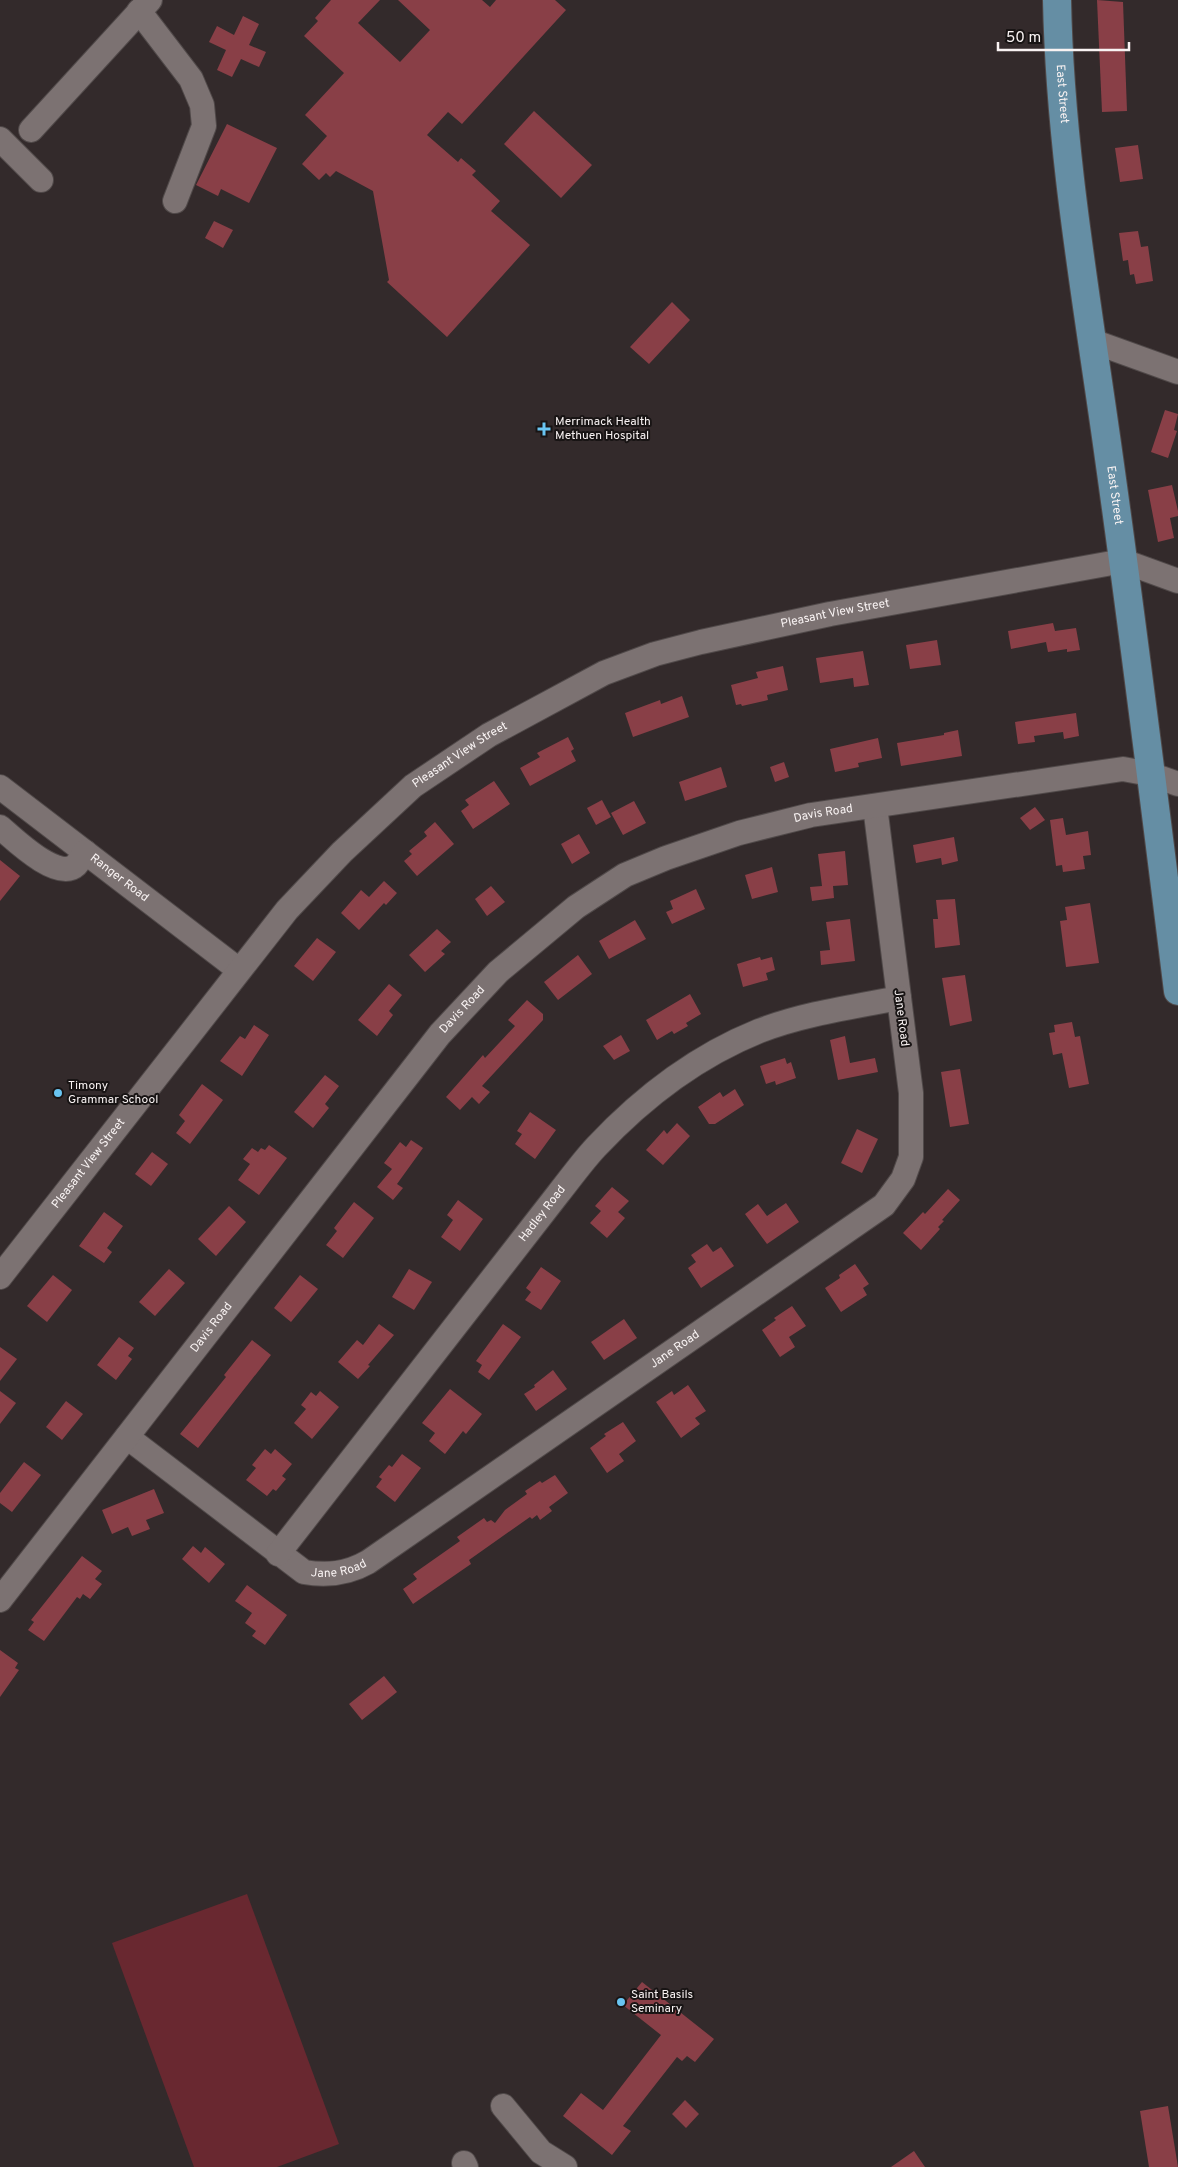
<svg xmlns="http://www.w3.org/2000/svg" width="1178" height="2167" font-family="Overpass,sans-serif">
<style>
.green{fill:#692830}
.building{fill:#893f47}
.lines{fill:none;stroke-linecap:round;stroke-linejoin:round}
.minor-casing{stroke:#504949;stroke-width:26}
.major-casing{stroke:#504949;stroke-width:30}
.minor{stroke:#7c7272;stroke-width:24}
.major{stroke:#658ea4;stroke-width:28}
.poi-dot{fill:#69c4f1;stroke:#181414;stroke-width:2}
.labels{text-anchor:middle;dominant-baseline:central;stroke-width:4;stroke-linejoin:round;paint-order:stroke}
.street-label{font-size:12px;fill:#f9f3f3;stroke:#181414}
.poi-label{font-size:12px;fill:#f9f3f3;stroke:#181414;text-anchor:start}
</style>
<rect width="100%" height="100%" fill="#332a2b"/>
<polygon class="green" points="247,1894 339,2144 277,2167 194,2167 112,1943"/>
<g class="building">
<polygon points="331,0 380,0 358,23 400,62 430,30 398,0 482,0 490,7 496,0 555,0 566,10 462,124 448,112 427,135 458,162 461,158 476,171 472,175 500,201 491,211 530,245 447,337 387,282 389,280 373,191 336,171 330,177 326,173 319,180 302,164 327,136 305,115 344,73 304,36 318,21 315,18"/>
<polygon points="1097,0 1123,2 1127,111 1102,112"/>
<polygon points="243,16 259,24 249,45 266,52 259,67 241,59 232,77 217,70 226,50 209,42 217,26 234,35"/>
<polygon points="534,111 592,165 561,198 504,144"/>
<polygon points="227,124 277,148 249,203 221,189 218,196 196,185"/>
<polygon points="1138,145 1143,179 1120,182 1115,148"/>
<polygon points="214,221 233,230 223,248 205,238"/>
<polygon points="1138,231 1141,247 1148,246 1153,281 1136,284 1134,274 1130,275 1128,260 1123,261 1119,233"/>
<polygon points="672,302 690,320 649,364 630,347"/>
<polygon points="1165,410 1178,414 1174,430 1177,431 1168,458 1151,452"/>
<polygon points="1172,485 1178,511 1178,516 1170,518 1174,538 1158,542 1148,490"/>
<polygon points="1053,623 1055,631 1076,628 1080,650 1067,652 1067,649 1048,652 1046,642 1011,649 1008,631"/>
<polygon points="937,640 941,665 910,669 906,645"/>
<polygon points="863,651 869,685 854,687 853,678 820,683 816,658"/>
<polygon points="783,666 788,690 767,695 768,700 742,706 741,704 736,705 731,685 758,678 756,672"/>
<polygon points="682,696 689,717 633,737 625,713 660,700 661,704"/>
<polygon points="1076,713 1079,736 1064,739 1063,732 1034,736 1035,742 1018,744 1015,722"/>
<polygon points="958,730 962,756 901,766 897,743 944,735 944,733"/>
<polygon points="568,737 574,749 571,751 576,761 530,786 520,768 540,757 537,753"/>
<polygon points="878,738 882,758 858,763 859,767 835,772 830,749"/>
<polygon points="784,762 789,777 775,782 770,767"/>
<polygon points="721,767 727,787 685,801 679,782"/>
<polygon points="494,781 510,804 473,829 461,811 469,805 465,800"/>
<polygon points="602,800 611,817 596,825 587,808"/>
<polygon points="634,801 646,823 623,835 611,813"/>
<polygon points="1035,807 1045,820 1030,830 1020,818"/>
<polygon points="1063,818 1066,835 1088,831 1091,855 1083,856 1085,869 1063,872 1062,865 1056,866 1050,820"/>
<polygon points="435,822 454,844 417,876 404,861 412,854 409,851 427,836 424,832"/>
<polygon points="579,834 590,853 572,864 561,844"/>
<polygon points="954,837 958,861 942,865 941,858 916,863 913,845"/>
<polygon points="845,851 848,885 833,886 834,898 812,901 810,887 822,886 818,854"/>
<polygon points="0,860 20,876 0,901"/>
<polygon points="772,867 778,892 752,899 745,875"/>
<polygon points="384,881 397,893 386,905 384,903 359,930 341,913 361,890 369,897"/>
<polygon points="491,886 505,902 487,916 475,899"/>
<polygon points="696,889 705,909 672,924 666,912 673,909 670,901"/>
<polygon points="955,899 960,945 935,948 933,919 938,919 936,900"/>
<polygon points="1090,903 1099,963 1066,967 1060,921 1067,920 1065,907"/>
<polygon points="850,919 855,961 821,965 820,951 830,950 826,922"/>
<polygon points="635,920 646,939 609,959 599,941"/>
<polygon points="437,929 451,942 441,951 445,954 425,972 409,955"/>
<polygon points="317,938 336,952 313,981 294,966"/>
<polygon points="578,955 592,974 558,1000 544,982"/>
<polygon points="760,957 761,960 772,957 775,970 766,973 768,980 743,987 737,964"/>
<polygon points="965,975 972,1021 950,1026 942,978"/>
<polygon points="389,984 402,995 389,1011 393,1015 377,1036 358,1020"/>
<polygon points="690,994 701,1014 686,1023 688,1026 674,1034 672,1031 657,1040 646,1020"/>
<polygon points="527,1000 543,1014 543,1020 482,1086 490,1092 479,1104 472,1097 460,1110 446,1097 483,1055 485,1058 515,1026 508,1020"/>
<polygon points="1072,1022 1075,1037 1080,1036 1089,1084 1069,1088 1062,1053 1053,1055 1049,1033 1055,1032 1054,1025"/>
<polygon points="254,1025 269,1035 242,1076 220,1061 240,1036 245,1039"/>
<polygon points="621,1035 630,1051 614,1060 603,1046"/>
<polygon points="845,1036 850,1063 875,1058 878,1072 838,1080 830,1040"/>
<polygon points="785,1058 787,1064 791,1062 796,1078 776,1085 775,1081 766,1084 760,1066"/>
<polygon points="960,1069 969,1124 950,1127 941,1072"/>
<polygon points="325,1075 339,1086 325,1104 329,1108 313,1128 294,1112"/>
<polygon points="202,1084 223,1100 190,1144 176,1133 185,1121 179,1115"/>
<polygon points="735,1089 744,1105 715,1124 709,1124 698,1107 720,1092 723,1097"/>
<polygon points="530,1112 556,1130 535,1159 515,1144 522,1134 517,1131"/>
<polygon points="677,1123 690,1136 663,1165 646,1150 664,1130 667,1134"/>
<polygon points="857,1129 878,1139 862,1173 841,1163"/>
<polygon points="411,1140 423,1148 397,1184 403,1188 393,1200 377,1187 392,1169 384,1163 400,1142 406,1147"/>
<polygon points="269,1145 287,1158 259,1195 238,1180 250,1164 243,1159 252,1148 258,1152 261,1148 265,1150"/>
<polygon points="152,1152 168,1164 151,1186 135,1174"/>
<polygon points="612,1187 629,1201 618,1212 625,1218 607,1238 590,1223 601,1211 595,1206"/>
<polygon points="948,1189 960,1200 942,1220 944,1221 938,1227 940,1229 921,1250 903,1233 923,1212 925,1214"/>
<polygon points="458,1200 483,1219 460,1251 441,1237 453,1220 447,1215"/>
<polygon points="354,1202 374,1218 343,1258 326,1245 337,1231 334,1228"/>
<polygon points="786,1203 799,1222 767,1244 745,1214 758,1204 767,1216"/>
<polygon points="229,1206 246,1222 216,1256 198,1239"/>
<polygon points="104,1212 123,1226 107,1248 112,1252 104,1263 79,1246"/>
<polygon points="707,1244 713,1252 721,1247 734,1266 701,1288 688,1268 696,1262 691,1255"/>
<polygon points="855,1264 869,1284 863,1288 867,1295 841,1312 825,1288 840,1278 839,1275"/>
<polygon points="541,1267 561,1281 541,1310 525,1300 531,1292 526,1288"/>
<polygon points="169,1269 185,1283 155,1316 139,1302"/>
<polygon points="409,1269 432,1282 414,1310 392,1297"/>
<polygon points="53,1275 72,1290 47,1322 27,1306"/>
<polygon points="300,1275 318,1289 291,1322 274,1308"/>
<polygon points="792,1306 806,1326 789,1337 795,1347 780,1357 762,1330 776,1320 774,1318"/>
<polygon points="624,1319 637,1338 604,1360 591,1342"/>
<polygon points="379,1324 394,1335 368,1365 370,1366 358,1379 338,1362 357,1340 363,1345"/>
<polygon points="503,1324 521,1337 489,1380 478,1372 482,1365 476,1361"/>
<polygon points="119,1337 134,1348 128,1356 132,1359 116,1380 97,1365"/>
<polygon points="252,1340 271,1355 198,1448 180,1434 226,1377 224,1375"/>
<polygon points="0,1347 17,1359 0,1381"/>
<polygon points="553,1370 567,1389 536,1411 524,1394 535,1387 534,1385"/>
<polygon points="688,1385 706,1411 695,1418 700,1424 681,1438 656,1402 672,1391 674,1395"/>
<polygon points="450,1389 482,1414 466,1434 463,1431 445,1454 429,1441 435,1433 422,1423"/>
<polygon points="0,1391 16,1403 0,1424"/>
<polygon points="320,1391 339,1407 312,1439 294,1423 306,1409 301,1405 311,1392 316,1396"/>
<polygon points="66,1401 83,1414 62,1440 46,1427"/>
<polygon points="623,1422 636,1441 619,1454 624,1461 607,1473 590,1448 606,1436 604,1434"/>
<polygon points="265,1449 271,1454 275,1449 292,1464 282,1476 286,1479 276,1491 273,1489 267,1496 246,1480 256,1468 252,1465"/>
<polygon points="402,1454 421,1468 395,1502 376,1487 382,1479 379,1477 389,1465 392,1467"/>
<polygon points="24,1462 41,1475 12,1512 0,1503 0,1493"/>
<polygon points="555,1475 568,1493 549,1507 552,1511 540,1520 537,1515 532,1519 530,1517 469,1560 471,1564 413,1604 403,1589 417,1579 413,1574 460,1541 457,1537 484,1518 487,1522 491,1520 495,1523 505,1510 527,1494 525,1491 540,1481 542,1483"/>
<polygon points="154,1489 164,1513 146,1520 150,1529 132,1536 128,1527 112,1534 102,1510"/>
<polygon points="193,1546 201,1553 205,1547 225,1564 209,1583 182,1559"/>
<polygon points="82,1556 102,1571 95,1579 102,1584 90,1599 83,1594 80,1599 77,1597 44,1641 28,1630 34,1622 31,1620"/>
<polygon points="247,1585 287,1615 265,1645 252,1636 256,1631 245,1623 252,1613 235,1601"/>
<polygon points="0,1650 18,1663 15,1668 19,1670 0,1697"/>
<polygon points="384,1676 397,1692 362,1720 349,1704"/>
<polygon points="642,1982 714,2039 695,2062 687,2056 682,2061 677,2057 623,2126 631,2131 612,2155 563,2116 581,2093 603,2110 661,2035 623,2005"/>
<polygon points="685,2100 699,2114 686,2128 672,2114"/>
<polygon points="1168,2106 1178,2167 1149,2167 1140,2111"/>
<polygon points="914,2151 925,2167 891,2167"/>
</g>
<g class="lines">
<defs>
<g id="minor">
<polyline points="139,11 191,79 202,105 204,126 175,201"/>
<polyline points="31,130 150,0"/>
<polyline points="0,139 41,180"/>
<polyline points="1092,341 1178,372"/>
<path id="s1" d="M0,787L239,970"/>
<path d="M0,827C14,839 58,882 76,865C79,862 82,856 85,852"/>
<path id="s2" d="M0,1277L287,910L342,852L413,786L489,735L604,673L655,654L701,642L830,614L1123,561L1178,581"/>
<path id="s3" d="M127,1437L304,1572C327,1576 347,1574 368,1562L884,1205L903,1179L911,1157V1093L875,806"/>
<path id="s4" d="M278,1554L558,1194C570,1179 582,1162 596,1147C641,1099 697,1056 759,1031C803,1014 852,1007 899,998"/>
<path id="s5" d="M0,1600L440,1034L498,972L576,907L625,875L666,858L739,833L811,815L1123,769L1150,774L1178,784"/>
<polyline points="503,2106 541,2152 565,2167"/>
<polyline points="464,2163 466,2167"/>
</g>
<g id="major">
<path id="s6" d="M1057,0C1060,154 1088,306 1109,458C1134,635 1156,813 1178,991"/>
</g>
</defs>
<use href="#minor" class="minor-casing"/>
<use href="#major" class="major-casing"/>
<use href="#minor" class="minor"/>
<use href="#major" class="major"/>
</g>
<g class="poi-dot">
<path d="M541.5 421.5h5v5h5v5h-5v5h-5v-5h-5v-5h5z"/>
<circle cx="58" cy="1093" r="5"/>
<circle cx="621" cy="2002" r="5"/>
</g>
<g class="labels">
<g class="street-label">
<text stroke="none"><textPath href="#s6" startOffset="94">East Street</textPath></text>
<text stroke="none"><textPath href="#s6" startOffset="499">East Street</textPath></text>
<text stroke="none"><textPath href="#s2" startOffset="1104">Pleasant View Street</textPath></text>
<text stroke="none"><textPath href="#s2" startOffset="699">Pleasant View Street</textPath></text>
<text stroke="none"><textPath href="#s5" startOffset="1170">Davis Road</textPath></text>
<text stroke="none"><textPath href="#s1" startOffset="150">Ranger Road</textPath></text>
<text stroke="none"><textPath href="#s5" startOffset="750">Davis Road</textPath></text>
<text transform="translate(901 1018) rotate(83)">Jane Road</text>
<text stroke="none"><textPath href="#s2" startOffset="144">Pleasant View Street</textPath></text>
<text stroke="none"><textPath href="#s4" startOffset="431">Hadley Road</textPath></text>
<text stroke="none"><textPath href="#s5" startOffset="345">Davis Road</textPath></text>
<text stroke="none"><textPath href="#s3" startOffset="662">Jane Road</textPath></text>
<text stroke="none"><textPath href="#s3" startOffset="258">Jane Road</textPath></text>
</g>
<g class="poi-label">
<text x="555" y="422">Merrimack Health<tspan x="555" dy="14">Methuen Hospital</tspan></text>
<text x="68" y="1086">Timony<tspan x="68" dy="14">Grammar School</tspan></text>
<text x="631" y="1995">Saint Basils<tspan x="631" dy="14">Seminary</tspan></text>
</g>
</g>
<path d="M998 42v8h131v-8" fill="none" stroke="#f9f3f3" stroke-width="2.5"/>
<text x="1006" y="42" font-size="15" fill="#f9f3f3" stroke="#181414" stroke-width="4" paint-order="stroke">50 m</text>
</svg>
